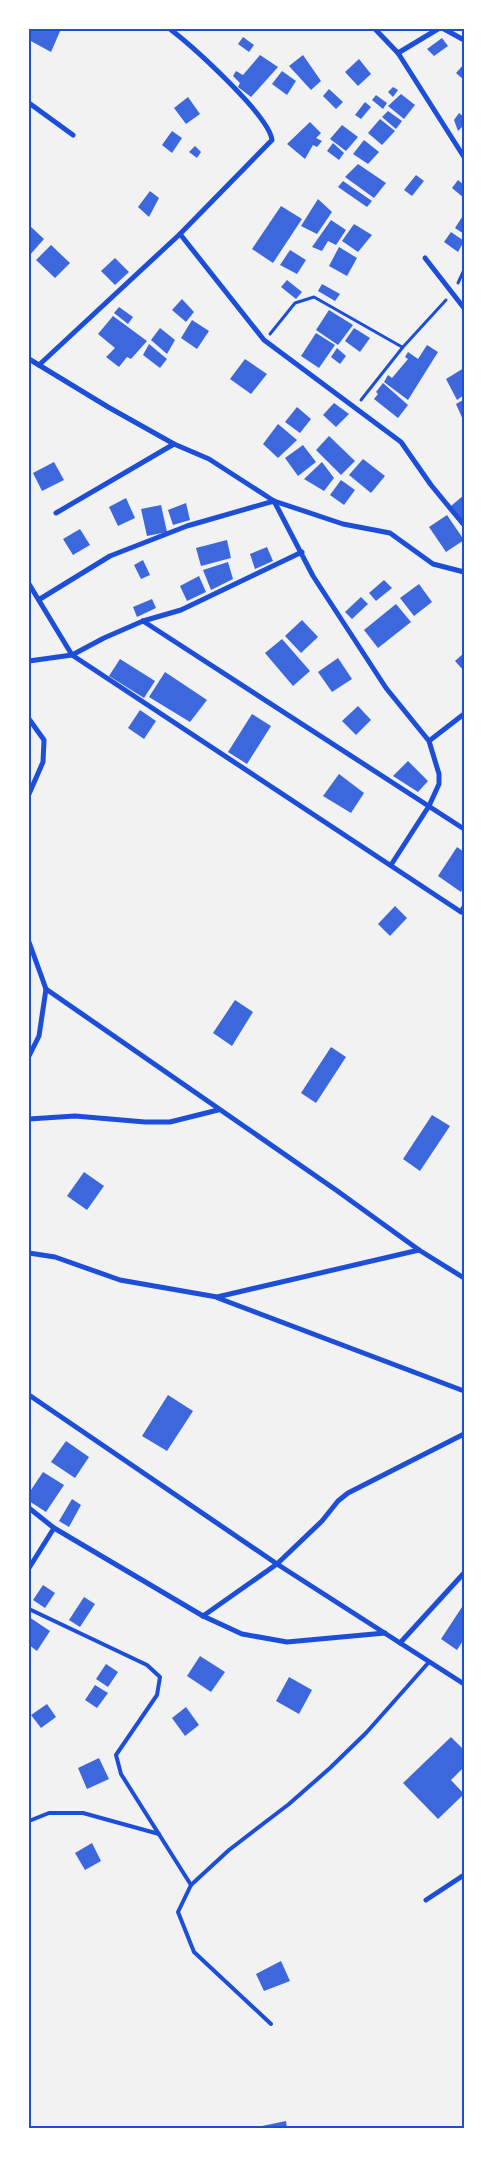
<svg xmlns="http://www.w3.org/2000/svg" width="493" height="2157" font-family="'Sofia Sans Condensed',sans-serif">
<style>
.building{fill:#3d67dc}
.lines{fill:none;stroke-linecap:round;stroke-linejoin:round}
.path{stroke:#1d4ed8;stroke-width:3}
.service{stroke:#1d4ed8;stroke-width:4}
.minor{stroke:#1d4ed8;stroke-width:5}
.neatline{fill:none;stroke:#1d4ed8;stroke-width:2}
</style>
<rect width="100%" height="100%" fill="#f2f2f2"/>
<g class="building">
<polygon points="29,29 61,29 51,52 29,40"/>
<polygon points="243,37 254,45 249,52 238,44"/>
<polygon points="442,38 448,46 434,56 427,49"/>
<polygon points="260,55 278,67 251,97 238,87 240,83 233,76 236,71 243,75"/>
<polygon points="303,55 321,81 311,90 289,66"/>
<polygon points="359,59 371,74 358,86 345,72"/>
<polygon points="464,64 464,80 456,73"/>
<polygon points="282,71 296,81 287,95 272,84"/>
<polygon points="393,87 398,90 393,97 388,92"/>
<polygon points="329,89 343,102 336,109 323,96"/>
<polygon points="401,94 415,105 404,119 388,106"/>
<polygon points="376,95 387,103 383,109 372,100"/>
<polygon points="188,97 200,114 186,124 174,108"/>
<polygon points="365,102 371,107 361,119 355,115"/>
<polygon points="388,111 402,121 396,129 382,117"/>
<polygon points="459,113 464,117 464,125 458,131 454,120"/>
<polygon points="380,119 395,131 382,145 368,133"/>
<polygon points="310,122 321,133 316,138 322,141 317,147 313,145 305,159 287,144"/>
<polygon points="342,125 358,137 346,151 330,139"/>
<polygon points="172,131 182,138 172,153 162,145"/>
<polygon points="364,140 379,152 368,164 353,154"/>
<polygon points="333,143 344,153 339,160 327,151"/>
<polygon points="195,146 201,152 197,158 189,152"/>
<polygon points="358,164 386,183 374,198 345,177"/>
<polygon points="416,175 424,181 412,196 404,190"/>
<polygon points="458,180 464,185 464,198 452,188"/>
<polygon points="343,181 372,201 367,207 338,187"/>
<polygon points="150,191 159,198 149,217 138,207"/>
<polygon points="318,199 332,212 317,234 301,226"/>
<polygon points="281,206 302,219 273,263 252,249"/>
<polygon points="464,214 464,234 455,228"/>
<polygon points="331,220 346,230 336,245 328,241 322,251 312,247"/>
<polygon points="354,224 372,235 358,252 342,241"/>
<polygon points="29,225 44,239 29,256"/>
<polygon points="451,232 464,241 458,252 444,242"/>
<polygon points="51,245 70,263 55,278 36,260"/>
<polygon points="339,247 357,258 347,276 329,266"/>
<polygon points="290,250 306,260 297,274 280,265"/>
<polygon points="115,258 129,272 115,285 101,271"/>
<polygon points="287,280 302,292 296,299 281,287"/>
<polygon points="322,284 340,294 335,301 318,291"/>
<polygon points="182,299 194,312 186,322 172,310"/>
<polygon points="119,307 133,317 128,324 114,313"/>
<polygon points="329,310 353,325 338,345 316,330"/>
<polygon points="113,316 147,341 131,359 127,357 119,367 106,357 115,348 98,334"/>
<polygon points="192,320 209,331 197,349 181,338"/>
<polygon points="160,328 175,340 167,354 151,340"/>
<polygon points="354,328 370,338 360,352 345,341"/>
<polygon points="316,333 335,345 319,368 301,356"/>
<polygon points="149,344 167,359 160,368 143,355"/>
<polygon points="427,345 438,352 408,400 384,382 388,375 392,378 408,359 405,357 408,352 418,359"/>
<polygon points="337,348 346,356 340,364 331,357"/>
<polygon points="245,359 267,374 251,394 230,379"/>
<polygon points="464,368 464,395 457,400 446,379"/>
<polygon points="383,383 408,405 398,418 374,399 378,394 376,392"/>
<polygon points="463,400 464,401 464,422 456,404"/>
<polygon points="334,403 349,414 336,427 323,415"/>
<polygon points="297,407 311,419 300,433 285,422"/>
<polygon points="278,424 297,440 278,458 263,444"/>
<polygon points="329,436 355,461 341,475 316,450"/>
<polygon points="303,445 316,462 298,476 285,458"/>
<polygon points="363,459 385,476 371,493 349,475"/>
<polygon points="54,462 64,480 42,491 33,473"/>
<polygon points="322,462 334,478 324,491 304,479"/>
<polygon points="341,480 355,490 344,505 330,495"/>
<polygon points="464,495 464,519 462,520 451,506"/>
<polygon points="126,498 135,518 118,526 109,507"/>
<polygon points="186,503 190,520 173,525 168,510"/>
<polygon points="161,505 167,532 147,536 141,509"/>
<polygon points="447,515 464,540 446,552 429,527"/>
<polygon points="80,529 90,545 73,555 63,539"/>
<polygon points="227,540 231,558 201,566 196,548"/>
<polygon points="267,547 273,561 255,569 250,554"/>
<polygon points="143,560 150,575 141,579 134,565"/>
<polygon points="228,562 233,579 211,590 203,570"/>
<polygon points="199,576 206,592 187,601 180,586"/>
<polygon points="384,580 392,588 376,601 369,593"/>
<polygon points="419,584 432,602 414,616 400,598"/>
<polygon points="361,597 368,604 352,619 345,612"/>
<polygon points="152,599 156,608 137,617 133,607"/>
<polygon points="396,604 411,622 378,648 364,630"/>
<polygon points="302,620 318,637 301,653 285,636"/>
<polygon points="282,639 310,671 293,686 265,653"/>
<polygon points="464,653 464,671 455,661"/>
<polygon points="338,658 352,679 332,692 318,672"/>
<polygon points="120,659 155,681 144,698 109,676"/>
<polygon points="165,672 207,700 190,722 149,697"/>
<polygon points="358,706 371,720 356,735 342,721"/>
<polygon points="140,710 156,721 144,739 128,728"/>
<polygon points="252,714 271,726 247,764 228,752"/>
<polygon points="408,761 428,781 418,792 393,776"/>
<polygon points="339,774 364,793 351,813 323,796"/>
<polygon points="457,847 464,852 464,886 461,892 438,876"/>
<polygon points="395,906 407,918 390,936 378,924"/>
<polygon points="235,1000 253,1012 232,1046 213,1033"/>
<polygon points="331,1047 346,1057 316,1103 301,1093"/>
<polygon points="432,1115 450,1126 420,1171 403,1159"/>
<polygon points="84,1172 104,1186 87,1210 67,1196"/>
<polygon points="168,1395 193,1411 167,1451 142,1436"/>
<polygon points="66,1441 89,1457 75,1478 51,1462"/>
<polygon points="43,1472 64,1485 46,1512 29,1501 29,1493"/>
<polygon points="72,1499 81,1505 69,1527 59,1521"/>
<polygon points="43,1585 55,1593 45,1608 33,1600"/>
<polygon points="84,1597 95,1604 80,1627 69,1620"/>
<polygon points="464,1604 464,1639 457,1650 441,1639"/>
<polygon points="29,1617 50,1631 37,1651 29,1645"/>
<polygon points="200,1656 225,1672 211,1692 187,1676"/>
<polygon points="106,1664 118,1672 108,1687 96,1679"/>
<polygon points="289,1677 312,1690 299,1714 276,1701"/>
<polygon points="95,1685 108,1693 97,1708 85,1700"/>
<polygon points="47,1704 56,1717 41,1728 31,1715"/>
<polygon points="186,1707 199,1725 185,1736 172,1718"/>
<polygon points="451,1737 464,1750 464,1767 451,1780 464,1794 438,1819 403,1783"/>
<polygon points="99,1758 109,1779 87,1789 78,1768"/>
<polygon points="92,1843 101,1861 85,1870 75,1853"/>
<polygon points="281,1961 290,1981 264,1991 256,1974"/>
<polygon points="286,2121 287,2128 257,2128 257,2127"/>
</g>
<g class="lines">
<g class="path">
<polyline points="458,283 464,270"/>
<polyline points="270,334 295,303 314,297 402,347"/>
<polyline points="361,400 403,347 446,300"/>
</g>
<g class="service">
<polyline points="29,1609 147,1665 160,1677 157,1695 116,1755 121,1774 191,1885"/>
<polyline points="29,1821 49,1813 83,1813 159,1834"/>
<polyline points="271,2024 194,1952 178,1912 191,1885 229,1850 289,1804 330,1768 366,1733 429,1662"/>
</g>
<g class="minor">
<polyline points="375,29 398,53 464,157"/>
<polyline points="444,29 464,40"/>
<polyline points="398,53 438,29"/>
<polyline points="29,103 73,135"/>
<polyline points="180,234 264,340 401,442 431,485 464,525"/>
<polyline points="425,258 464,308"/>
<polyline points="29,359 108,407 174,444 209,459 274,501 343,524 390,533 433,564 464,572"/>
<path d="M39,365L180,234L272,140C269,115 192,46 170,29"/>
<polyline points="56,513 174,444"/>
<polyline points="29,584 72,655 461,912 464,907"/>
<polyline points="40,599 110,556 187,526 274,501 313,576 386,688 429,741 439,774 439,784 429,806 391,865"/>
<polyline points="143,621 464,829"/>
<polyline points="29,661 72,655 104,638 143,621 181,610 302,552"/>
<polyline points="429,741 464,714"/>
<polyline points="29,794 43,762 44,740 29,719"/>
<polyline points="29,942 46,989 39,1036 29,1056"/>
<polyline points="46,989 336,1190 419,1250 464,1278"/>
<polyline points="29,1119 75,1116 145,1122 170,1122 218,1110"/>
<polyline points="29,1253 55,1257 120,1280 217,1297 419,1250"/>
<polyline points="218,1298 464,1391"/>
<polyline points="29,1395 277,1564 464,1684"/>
<polyline points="29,1508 54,1528 203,1616 242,1634 287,1642 385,1633"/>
<polyline points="29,1568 54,1528"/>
<polyline points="203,1616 277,1564 322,1521 338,1501 348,1493 464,1434"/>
<polyline points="400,1643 464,1573"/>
<polyline points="426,1900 464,1875"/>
</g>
</g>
<rect width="493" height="2157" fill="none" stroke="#ffffff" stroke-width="60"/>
<rect x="30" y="30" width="433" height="2097" class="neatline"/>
</svg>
